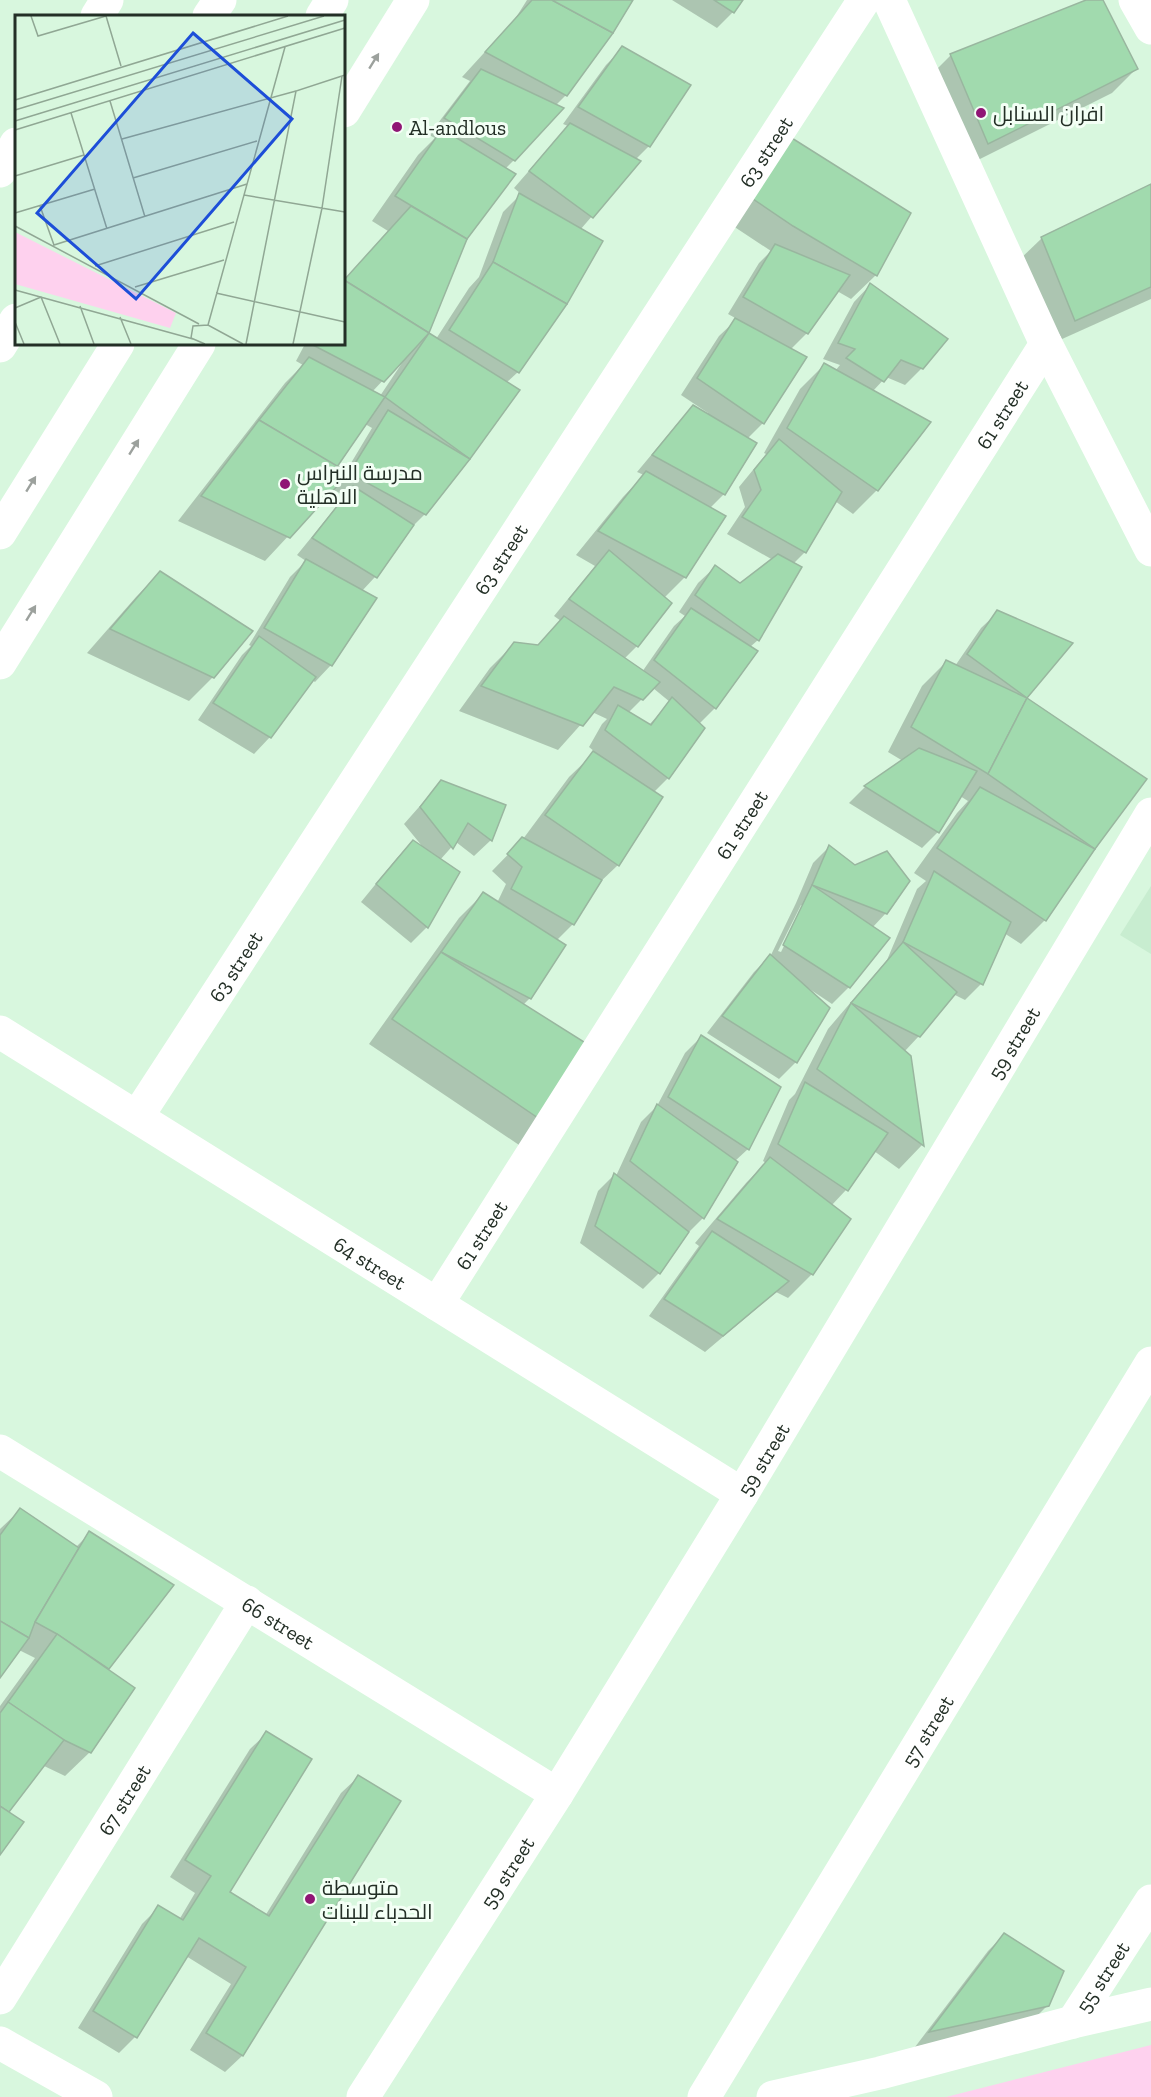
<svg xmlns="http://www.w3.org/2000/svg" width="1151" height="2097" font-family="'Zilla Slab',Cairo,serif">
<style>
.built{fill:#c8edd0}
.green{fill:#fed1ee}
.shadow{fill:#0003;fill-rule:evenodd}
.building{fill:#a1daae;stroke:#99b69f;stroke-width:1.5}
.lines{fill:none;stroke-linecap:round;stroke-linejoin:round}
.minor{stroke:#fff;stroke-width:33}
.major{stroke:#fff;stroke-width:33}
.highway{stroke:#fff;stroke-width:33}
.oneway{fill:#9ca19d}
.poi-dot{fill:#901675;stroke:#f3fff5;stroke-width:2}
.labels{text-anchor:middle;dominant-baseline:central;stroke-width:6;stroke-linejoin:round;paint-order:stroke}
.poi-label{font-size:21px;fill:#232f26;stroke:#f3fff5;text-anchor:start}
.street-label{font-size:21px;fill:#232f26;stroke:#f3fff5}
.inset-road{fill:none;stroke:#90a794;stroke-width:1.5}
.view{fill:#1d4ed8;fill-opacity:0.15;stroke:#1d4ed8;stroke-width:3}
.inset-edge{fill:none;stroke:#232f26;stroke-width:3}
</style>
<rect width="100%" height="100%" fill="#d8f7de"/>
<polygon class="built" points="1151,886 1151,954 1120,935"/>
<polygon class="green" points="1151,2045 1151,2097 946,2097"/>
<g class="shadow">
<path d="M527,0H632L566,95L555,106L514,160L505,169L514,175L466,239L427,334L436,339L469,288L479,277L503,212L521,194L514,188L568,126L563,124L606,65L623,48L649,146L635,160L639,162L580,230L518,372L506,383L518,390L469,458L425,514L409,530L375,577L362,591L331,665L315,682L312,680L270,737L254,754L198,720L242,655L251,646L249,645L290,577L306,561L297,555L345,496L332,489L265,561L178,521L285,383L303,365L296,361L305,344H344V280L388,231L372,221L418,155L435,138L429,135L470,81L462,77L515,19ZM403,359L404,360L380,396L372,392ZM365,424L372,428L345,473L335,467Z"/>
<polygon points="672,0 741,0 733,12 717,28"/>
<polygon points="1090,0 1102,0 1136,69 1112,93 964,167 927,79 951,55"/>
<path d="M763,161L876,275L851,299L837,291L807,333L790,350L763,423L747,439L724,494L710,508L724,517L685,577L664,598L637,646L624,659L642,672L674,626L685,616L679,612L698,583L715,567L740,585L773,560L727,534L745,507L739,487L766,454L764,453L800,389L825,364L835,371L840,365L823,359L854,302L870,285L922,368L905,385L886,377L873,391L877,490L853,514L835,501L805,552L793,564L758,640L750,647L756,651L715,708L699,724L668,778L653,793L618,865L597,885L573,924L556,941L530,998L523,1005L590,1047L519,1145L369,1044L459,918L483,894L497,903L506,884L492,871L523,839L569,777L595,752L589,747L602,724L607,719L592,712L558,750L459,711L490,668L514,644L537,646L561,621L554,616L595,566L576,555L623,497L644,475L637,472L677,424L693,407L707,415L708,413L681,395L719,336L737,319L728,314L759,263L771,251L724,220ZM653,688L670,702L649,725L628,713Z"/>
<polygon points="1151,186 1151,299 1051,344 1017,262 1042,238"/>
<polygon points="160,573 213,677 189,701 87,653 136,597"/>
<polygon points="998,612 1071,644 1025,699 1145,779 1045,920 1021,944 1004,933 981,984 965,1000 953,994 919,1036 904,1052 909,1057 922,1145 899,1169 874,1151 846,1190 831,1206 812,1274 788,1298 776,1292 705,1352 649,1316 699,1246 695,1243 746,1183 766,1163 763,1161 789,1100 795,1094 828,1029 887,960 917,889 926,881 914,873 957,813 968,801 960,796 938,832 922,848 849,803 865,787 903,761 888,752 922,686 946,662 955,666 981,628"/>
<polygon points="441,782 504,805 491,840 474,856 456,842 440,860 427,927 411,943 361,902 397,858 413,841 422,846 404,824"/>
<path d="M829,847L886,913L872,928L888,939L849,987L832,1004L808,988L807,990L828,1009L796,1062L779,1079L707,1033L754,972L771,955L796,903L813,863ZM801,905H804L781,952L778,951Z"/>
<polygon points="701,1037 748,1149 735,1161 703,1218 687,1234 659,1273 643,1289 580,1243 598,1191 614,1175 616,1176 641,1122 657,1106 685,1053"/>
<polygon points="20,1510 76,1547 90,1533 172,1586 106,1670 90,1752 65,1776 42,1765 6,1812 0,1853 0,1706 35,1658 19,1650 0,1676 0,1529"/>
<polygon points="267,1733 228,1893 265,1916 341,1793 358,1777 399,1802 242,2056 225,2072 190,2050 231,1984 186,1956 135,2037 119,2053 78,2028 142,1924 159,1907 179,1920 195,1893 170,1877 250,1749"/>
<polygon points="1004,1935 1048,2005 1031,2022 915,2047 988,1951"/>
</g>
<g class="building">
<polygon points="532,0 552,0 613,33 567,96 485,52"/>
<polygon points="552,0 633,0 613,33"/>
<polygon points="714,0 743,0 734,13"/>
<polygon points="1086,0 1103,0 1138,69 988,144 950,54"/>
<polygon points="622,46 691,85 650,147 578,107"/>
<polygon points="481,69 564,108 515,161 444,118"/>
<polygon points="570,123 641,161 593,218 529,171"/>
<polygon points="442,129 516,174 467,239 395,196"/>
<polygon points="787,135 911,213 877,276 793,226 747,195"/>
<polygon points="1151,184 1151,287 1075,321 1041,237"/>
<polygon points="519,193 603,241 567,304 493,262"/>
<polygon points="411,206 467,239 429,333 344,280"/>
<polygon points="775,244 850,275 808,334 743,297"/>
<polygon points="493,262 567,304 519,373 449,330"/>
<polygon points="344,280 429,333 384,382 311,344 344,344"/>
<polygon points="870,283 948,339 923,369 901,360 884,382 846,358 855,349 838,343"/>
<polygon points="735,318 807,357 764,424 697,378"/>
<polygon points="429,333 520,390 470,459 385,397"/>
<polygon points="309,357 385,397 337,467 259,420"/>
<polygon points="824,363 931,422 878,491 787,428"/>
<polygon points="693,405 757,443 725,495 652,455"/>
<polygon points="388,410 470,459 426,515 349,473"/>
<polygon points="259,420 349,473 290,538 201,496"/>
<polygon points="779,439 842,492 806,553 742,517 761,490 754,470"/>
<polygon points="646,471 726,516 686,578 598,531"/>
<polygon points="353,486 414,525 377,578 312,538"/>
<polygon points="609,550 672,603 638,647 569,599"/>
<polygon points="778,554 802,567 759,641 695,595 715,565 740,583"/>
<polygon points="306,559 377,598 332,666 264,628"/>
<polygon points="160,571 253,631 214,678 110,629"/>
<polygon points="691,608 758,651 716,709 654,660"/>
<polygon points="997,610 1073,643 1027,698 967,654"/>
<polygon points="564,616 660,682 643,700 614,687 583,726 481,686 514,642 538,645"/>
<polygon points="259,636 316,677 271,738 213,703"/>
<polygon points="946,660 1027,698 988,774 911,727"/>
<polygon points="672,697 705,728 669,779 605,730 618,705 651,725"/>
<polygon points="1027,698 1147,779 1095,849 988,774"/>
<polygon points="919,748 977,771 939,833 864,786"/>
<polygon points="593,751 663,797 619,866 545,815"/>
<polygon points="441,780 506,805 492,841 468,823 453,849 420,807"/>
<polygon points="980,787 1095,849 1046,921 937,848"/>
<polygon points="522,837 602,880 574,925 511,889 522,867 507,854"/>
<polygon points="413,840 460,872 428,928 376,884"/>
<polygon points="829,845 855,865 887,851 910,881 887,914 812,885"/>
<polygon points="934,871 1011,922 983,985 903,942"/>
<polygon points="812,885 890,938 850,988 783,945"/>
<polygon points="483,892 566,945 531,999 441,952"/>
<polygon points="903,942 957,992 920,1037 851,1003"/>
<polygon points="441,952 592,1047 544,1122 392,1019"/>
<polygon points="770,954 830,1008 797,1063 722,1016"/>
<polygon points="851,1003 911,1056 924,1146 817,1069"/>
<polygon points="701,1035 781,1087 749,1150 668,1097"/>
<polygon points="805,1082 888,1133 848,1191 778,1144"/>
<polygon points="657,1104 738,1162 704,1219 630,1161"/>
<polygon points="770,1157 851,1219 813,1275 717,1219"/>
<polygon points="614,1173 689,1232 660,1274 595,1226"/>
<polygon points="712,1231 789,1281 723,1336 664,1299"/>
<polygon points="20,1508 79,1548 35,1622 29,1638 0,1621 0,1535"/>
<polygon points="89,1531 174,1585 109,1669 57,1634 35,1622"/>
<polygon points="0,1621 29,1638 0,1678"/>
<polygon points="57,1634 135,1688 91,1753 64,1740 8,1702"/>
<polygon points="8,1702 64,1740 9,1812 0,1806 0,1713"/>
<polygon points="266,1731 312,1759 230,1892 269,1916 358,1775 401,1801 243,2056 206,2033 246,1967 199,1938 137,2038 93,2011 158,1905 183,1920 211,1876 185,1860"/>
<polygon points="0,1806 24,1822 0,1855"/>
<polygon points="1004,1933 1064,1971 1049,2006 929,2032"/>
</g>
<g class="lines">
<g class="minor">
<polyline points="889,0 1046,344 1151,550"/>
<polyline points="1135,0 1151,28"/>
<path id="s1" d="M0,1032L742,1494"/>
<path id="s2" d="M137,1117L864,0"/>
<path id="s3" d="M437,1304L1046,344"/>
<path id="s4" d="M0,1451L557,1794"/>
<path id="s5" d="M0,1998L247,1602"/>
<path id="s6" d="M1073,2022L1151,1901"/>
<polyline points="0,2043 96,2097"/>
<path id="s7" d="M363,2097L557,1794L742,1494L1151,814"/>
<path id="s8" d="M704,2097L1151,1363"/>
<polyline points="773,2097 880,2073 1073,2022 1151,2004"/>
</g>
<g class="major">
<polyline points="97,16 107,0"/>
<polyline points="344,111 413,0"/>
<polyline points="0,171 16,144"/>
<polyline points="0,663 199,344"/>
</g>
<g class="highway">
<polyline points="209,16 220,0"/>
<polyline points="322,16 332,0"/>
<polyline points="0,346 16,320"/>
<polyline points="0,533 118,344"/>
</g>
</g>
<defs><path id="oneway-solid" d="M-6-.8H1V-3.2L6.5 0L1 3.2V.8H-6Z" transform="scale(1.5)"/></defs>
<g class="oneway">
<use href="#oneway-solid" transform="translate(374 61) rotate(-58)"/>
<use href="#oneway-solid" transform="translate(134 447) rotate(-58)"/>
<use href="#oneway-solid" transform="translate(31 484) rotate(-58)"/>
<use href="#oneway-solid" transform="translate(31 613) rotate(-58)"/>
</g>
<g class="poi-dot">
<circle cx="981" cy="113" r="6"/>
<circle cx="397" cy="127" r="6"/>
<circle cx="285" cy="484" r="6"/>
<circle cx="310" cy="1899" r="6"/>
</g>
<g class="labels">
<g class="poi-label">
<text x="993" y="113">افران السنابل</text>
<text x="409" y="127">Al-andlous</text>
<text x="297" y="472">مدرسة النبراس<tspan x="297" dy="24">الاهلية</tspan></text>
<text x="322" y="1887">متوسطة<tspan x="322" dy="24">الحدباء للبنات</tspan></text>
</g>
<g class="street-label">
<text stroke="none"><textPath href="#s2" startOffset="1152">63 street</textPath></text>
<text stroke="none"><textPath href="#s3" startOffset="1054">61 street</textPath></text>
<text stroke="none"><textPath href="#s2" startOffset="666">63 street</textPath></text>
<text stroke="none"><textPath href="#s3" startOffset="568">61 street</textPath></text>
<text stroke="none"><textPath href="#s2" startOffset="180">63 street</textPath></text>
<text stroke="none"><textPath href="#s7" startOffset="1239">59 street</textPath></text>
<text stroke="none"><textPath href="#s3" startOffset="82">61 street</textPath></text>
<text stroke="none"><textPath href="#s1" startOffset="436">64 street</textPath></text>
<text stroke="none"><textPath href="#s7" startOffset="753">59 street</textPath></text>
<text stroke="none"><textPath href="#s4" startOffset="327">66 street</textPath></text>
<text stroke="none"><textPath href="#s8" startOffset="429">57 street</textPath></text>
<text stroke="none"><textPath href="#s5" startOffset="234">67 street</textPath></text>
<text stroke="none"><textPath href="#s7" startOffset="267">59 street</textPath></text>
<text stroke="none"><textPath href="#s6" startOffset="54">55 street</textPath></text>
</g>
</g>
<g transform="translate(15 15)">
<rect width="330" height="330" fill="#d8f7de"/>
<path d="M0,217L161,298L155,313L0,269Z" fill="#fed1ee"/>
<path class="inset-road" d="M16,1L23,21L91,1M91,1L106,51M0,85L273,1M95,86L130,202M0,95L309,1M56,98L92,214M0,106L330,5M0,115L330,13M107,124L281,76M0,161L69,140M118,163L242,126M229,180L330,197M25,191L39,230L232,169M0,198L80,174M0,211L184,309M80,251L219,207M120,272L209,245M0,275L178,324M201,278L330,307M65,291L79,329M0,293L26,282L45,329M105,302L116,329M0,307L9,329M193,310L270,32M190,329L176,323L178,311L193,310L228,329M231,329L281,76L330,60M278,329L307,193L327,61"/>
<path class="view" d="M178,18L277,104L121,284L22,198Z"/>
<rect width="330" height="330" class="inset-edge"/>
</g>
</svg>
